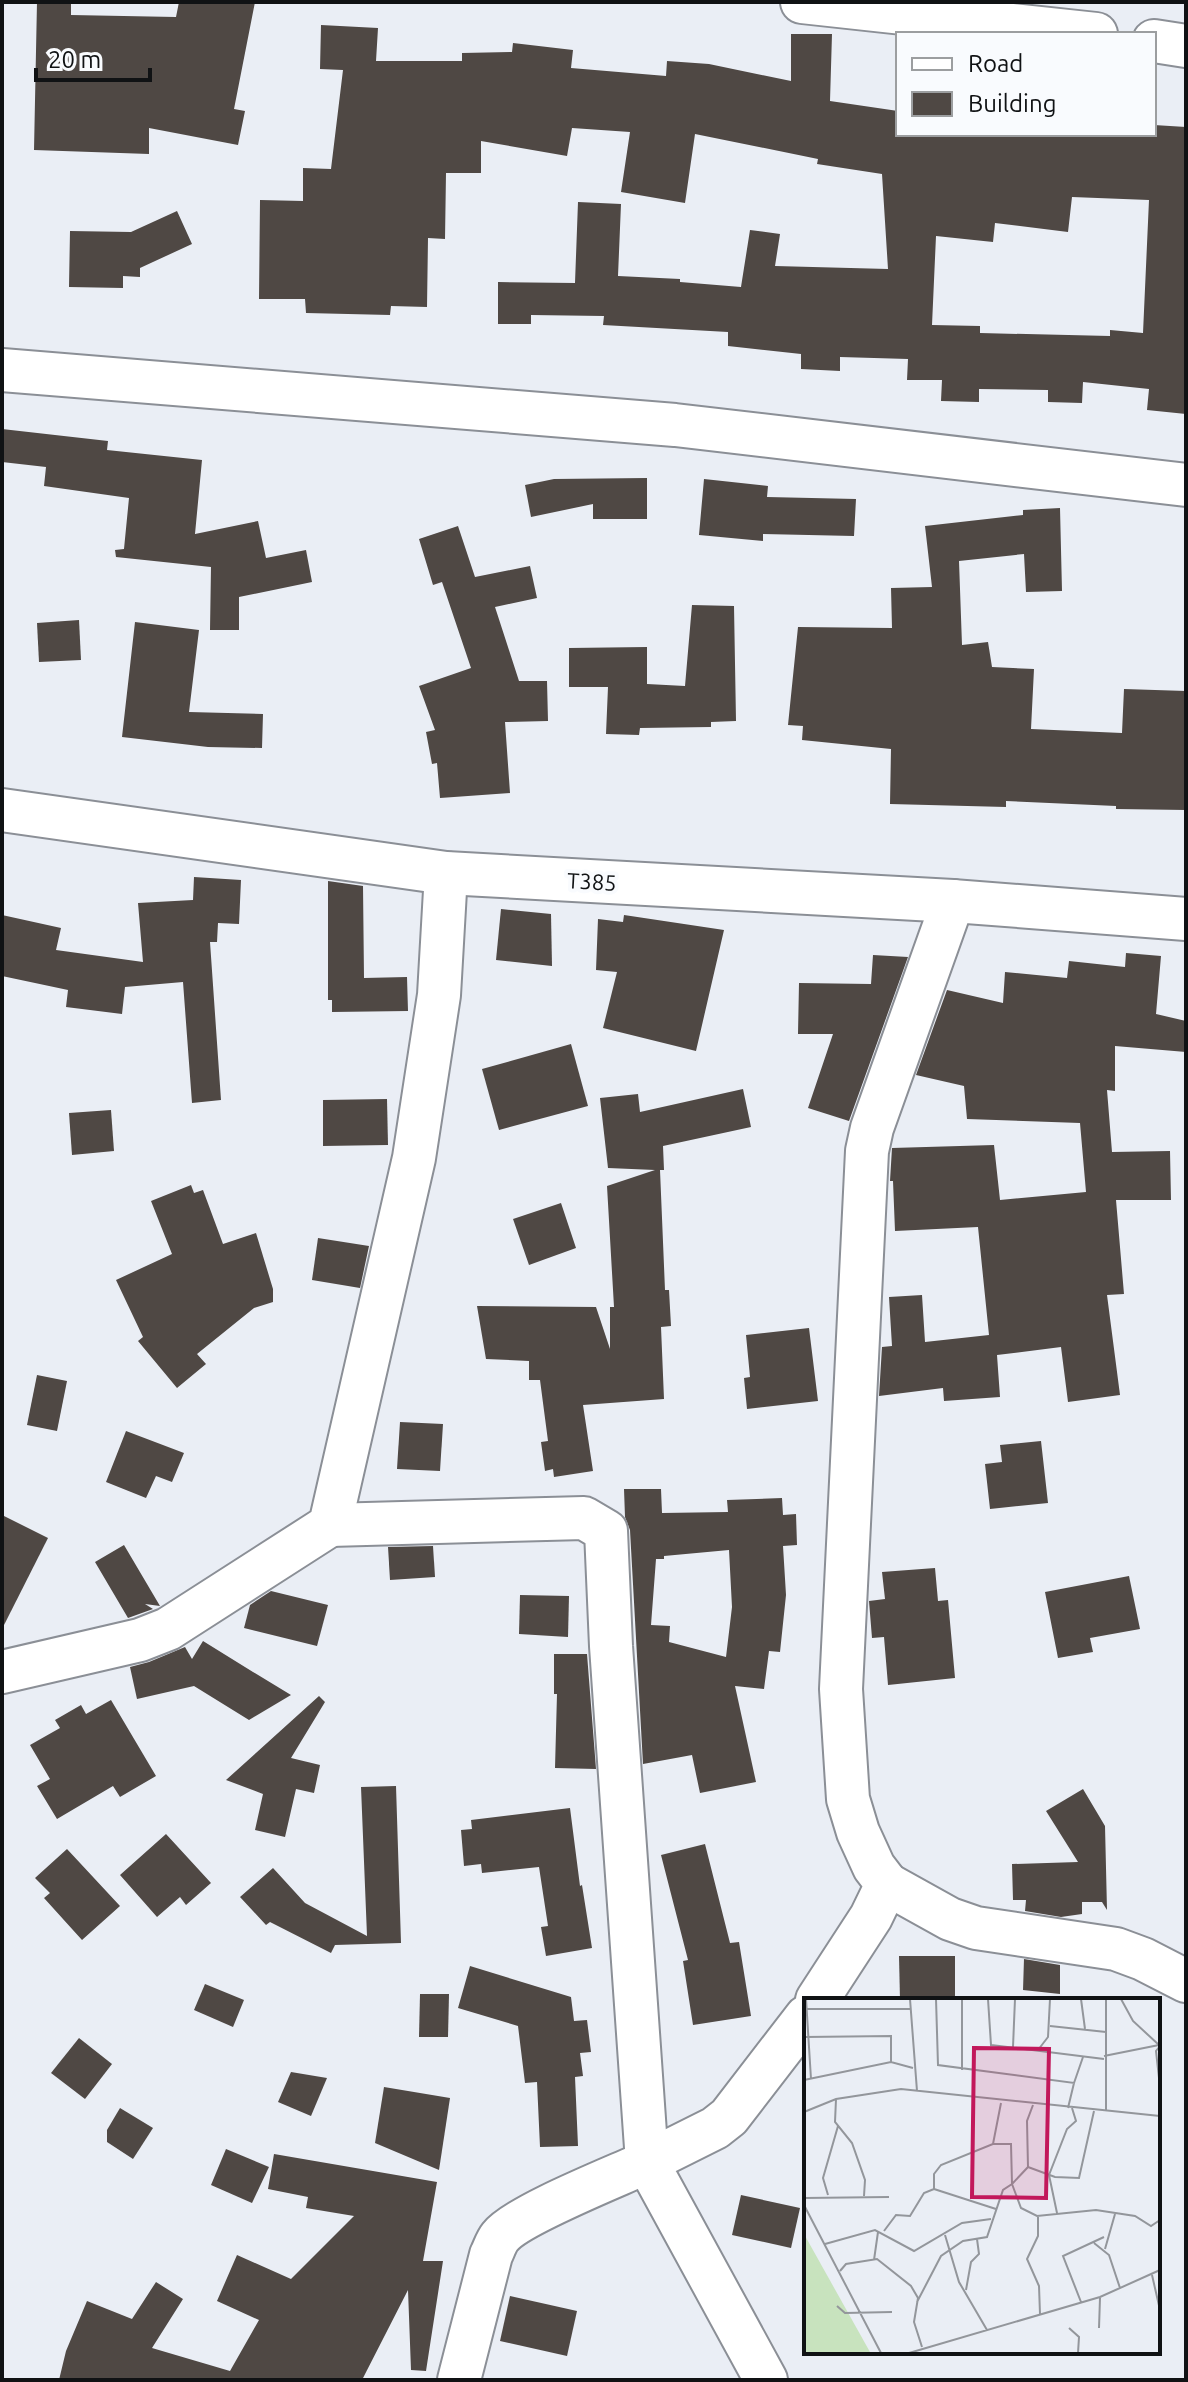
<svg xmlns="http://www.w3.org/2000/svg" width="1188" height="2382" font-family="Ubuntu,sans-serif">
<style>
.building{fill:#4f4844;fill-rule:evenodd}
.lines{fill:none;stroke-linecap:round;stroke-linejoin:round}
.minor-casing{stroke:#8b8f96;stroke-width:46}
.minor{stroke:#fff;stroke-width:42}
.labels{text-anchor:middle;dominant-baseline:central;stroke-width:8;stroke-linejoin:round;paint-order:stroke}
.street-label{font-size:22px;fill:#101214;stroke:#f9fbfe}
.inset-road{fill:none;stroke:#93969b;stroke-width:2}
.view{fill:#c2185b;fill-opacity:0.15;stroke:#c2185b;stroke-width:4}
.inset-edge{fill:none;stroke:#101214;stroke-width:4}
</style>
<rect width="100%" height="100%" fill="#eaeef5"/>
<g class="building">
<polygon points="37,2 71,2 71,15 176,17 179,2 255,2 234,109 245,111 238,145 149,128 149,154 34,150"/>
<path d="M321,25L378,28L376,61H462V53L512,52L513,43L573,50L571,68L666,76L667,61L709,64L791,81V34H832L830,101L898,111V134H1154V125L1186,127V414L1147,410L1149,389L1083,382L1082,403L1048,402V390L979,389V402L941,401L942,380H907L908,359L840,357V371L801,369V354L728,346V332L603,325L604,316L531,315V324H498V282L575,283L578,202L621,204L618,276L680,279V282L741,287L750,230L780,234L775,266L888,269L882,174L817,164L818,159L695,134L685,203L621,192L630,132L572,128L567,156L481,141V173H446L445,239L428,238L427,307L391,306L390,315L306,313L305,299H259L260,200L303,201V168L331,169L343,70L320,69ZM1072,197L1149,200L1143,333L1110,330V336L980,333V326L932,325L936,236L993,242L995,223L1068,232Z"/>
<polygon points="177,211 192,244 140,268 140,277 123,276 123,288 69,287 70,231 131,232"/>
<polygon points="2,429 108,441 107,450 202,460 195,534 258,521 266,558 306,550 312,582 239,597 239,630 210,630 211,567 116,557 115,550 124,549 129,498 44,486 46,467 2,462"/>
<polygon points="647,478 647,519 593,519 593,504 531,517 525,485 554,479"/>
<polygon points="704,479 768,486 767,497 856,499 854,536 763,534 763,541 699,535"/>
<polygon points="1060,508 1062,591 1026,592 1024,554 959,561 962,645 988,642 992,667 1034,669 1031,729 1122,733 1124,689 1186,691 1186,810 1116,809 1116,806 1006,801 1006,807 890,804 891,749 802,740 803,726 788,725 798,627 892,628 891,588 932,587 925,526 1023,515 1023,510"/>
<polygon points="458,526 475,577 530,566 537,598 495,607 519,681 547,681 548,721 505,722 510,793 440,798 437,763 432,764 426,732 435,730 419,686 471,668 442,582 433,585 419,539"/>
<polygon points="692,605 734,606 736,721 711,722 711,727 640,728 639,735 606,734 608,687 569,687 569,648 647,647 647,684 685,686"/>
<polygon points="79,620 81,660 39,662 37,623"/>
<polygon points="135,622 199,630 189,712 263,714 262,748 208,747 122,737"/>
<polygon points="194,877 241,880 239,924 218,923 217,942 210,942 221,1100 192,1103 183,982 125,987 122,1014 66,1007 68,990 2,976 2,915 61,928 56,950 143,962 138,903 193,900"/>
<polygon points="328,881 363,886 364,978 407,977 408,1011 332,1012 332,1000 328,1000"/>
<polygon points="501,909 551,914 552,966 496,960"/>
<polygon points="624,915 724,930 696,1051 603,1028 617,972 596,970 598,919 623,922"/>
<polygon points="1126,953 1161,956 1156,1014 1186,1021 1186,1052 1115,1046 1115,1091 1107,1090 1112,1152 1170,1151 1171,1200 1116,1200 1124,1294 1107,1295 1120,1395 1068,1402 1061,1347 997,1355 1000,1397 944,1401 943,1388 879,1396 882,1347 892,1346 889,1297 922,1295 925,1342 989,1335 978,1227 895,1231 893,1181 890,1181 892,1148 994,1145 1000,1200 1086,1192 1080,1123 967,1119 964,1086 916,1075 947,990 1003,1003 1005,972 1067,978 1069,961 1125,967"/>
<polygon points="873,955 908,957 849,1121 808,1108 833,1034 798,1034 799,983 871,984"/>
<polygon points="571,1044 588,1106 499,1130 482,1069"/>
<polygon points="743,1089 751,1127 663,1146 664,1170 660,1170 665,1290 669,1290 671,1326 661,1327 664,1399 583,1405 593,1471 554,1477 553,1469 545,1471 541,1442 548,1441 540,1380 529,1380 529,1361 486,1359 477,1306 596,1307 610,1349 610,1307 614,1307 607,1186 655,1170 608,1168 600,1098 638,1094 640,1112"/>
<polygon points="387,1099 388,1145 323,1146 323,1100"/>
<polygon points="111,1110 114,1151 72,1155 69,1113"/>
<polygon points="191,1185 194,1193 203,1190 223,1244 256,1233 273,1289 273,1302 254,1308 197,1354 206,1364 177,1388 138,1341 143,1337 116,1280 172,1254 151,1201"/>
<polygon points="561,1203 576,1248 529,1265 513,1219"/>
<polygon points="318,1238 369,1246 360,1288 312,1280"/>
<polygon points="809,1328 818,1401 747,1409 744,1378 750,1377 746,1335"/>
<polygon points="37,1375 67,1381 57,1431 27,1425"/>
<polygon points="400,1422 443,1424 440,1471 397,1469"/>
<polygon points="126,1431 184,1453 172,1482 156,1476 146,1498 106,1482"/>
<polygon points="1041,1441 1048,1503 990,1509 985,1464 1002,1462 1000,1445"/>
<path d="M624,1489H661L662,1513L728,1512L727,1500L782,1498L783,1515L796,1514L797,1545L783,1546L786,1595L780,1652L769,1651L764,1689L735,1686L756,1782L700,1793L692,1755L643,1764L630,1530L625,1517ZM729,1550L732,1607L726,1657L669,1642L670,1626L651,1625L656,1559H664V1556Z"/>
<polygon points="2,1515 48,1538 2,1629"/>
<polygon points="124,1545 160,1606 145,1604 153,1609 128,1618 95,1562"/>
<polygon points="433,1546 435,1577 390,1580 388,1547"/>
<polygon points="935,1568 938,1601 948,1600 955,1678 888,1685 884,1637 872,1638 869,1601 885,1599 882,1572"/>
<polygon points="1129,1576 1140,1629 1090,1638 1093,1652 1058,1658 1045,1592"/>
<polygon points="271,1591 328,1605 317,1646 244,1628 250,1605"/>
<polygon points="520,1595 569,1596 568,1637 519,1634"/>
<polygon points="203,1641 253,1672 291,1695 249,1720 194,1686 137,1699 130,1667 149,1662 185,1647 192,1659"/>
<polygon points="554,1654 587,1654 596,1769 555,1768 557,1694 554,1694"/>
<polygon points="319,1696 325,1702 291,1758 320,1765 314,1793 296,1789 285,1837 255,1830 263,1794 226,1780"/>
<polygon points="111,1700 156,1776 120,1797 113,1786 57,1819 37,1786 50,1779 30,1745 60,1728 55,1720 81,1705 86,1714"/>
<polygon points="396,1786 401,1943 335,1945 331,1953 270,1922 266,1925 240,1897 273,1868 305,1903 367,1936 361,1787"/>
<polygon points="1083,1789 1105,1826 1107,1910 1102,1902 1082,1902 1082,1914 1061,1917 1025,1911 1026,1900 1013,1900 1012,1864 1078,1862 1046,1811"/>
<polygon points="570,1808 580,1886 582,1885 592,1948 546,1956 541,1927 548,1926 539,1867 482,1873 481,1864 464,1866 461,1830 472,1829 471,1820"/>
<polygon points="166,1834 211,1883 186,1905 180,1897 157,1917 120,1875"/>
<polygon points="705,1844 730,1943 739,1942 751,2016 693,2025 683,1961 688,1960 661,1855"/>
<polygon points="67,1849 120,1906 82,1940 44,1898 50,1893 35,1878"/>
<polygon points="899,1956 955,1956 955,2000 900,2000"/>
<polygon points="1024,1959 1060,1965 1060,1994 1023,1990"/>
<polygon points="470,1966 571,1997 574,2021 587,2020 591,2052 580,2053 583,2076 575,2077 578,2146 540,2147 537,2082 525,2083 518,2026 458,2008"/>
<polygon points="205,1984 244,2000 233,2027 194,2010"/>
<polygon points="420,1994 449,1994 448,2037 419,2037"/>
<polygon points="79,2038 112,2064 85,2099 51,2073"/>
<polygon points="291,2072 327,2078 311,2116 278,2102"/>
<polygon points="384,2087 450,2098 439,2170 375,2143"/>
<polygon points="120,2108 153,2128 133,2159 107,2142 107,2130"/>
<polygon points="226,2149 269,2167 252,2203 211,2185"/>
<polygon points="274,2154 437,2182 423,2261 443,2261 426,2371 411,2370 408,2290 362,2380 59,2380 66,2351 87,2301 132,2319 156,2282 183,2299 152,2348 230,2371 259,2320 217,2301 237,2255 291,2279 354,2216 306,2208 308,2197 268,2189"/>
<polygon points="741,2195 800,2208 791,2248 732,2235"/>
<polygon points="510,2296 577,2311 567,2356 500,2341"/>
</g>
<g class="lines">
<defs>
<g id="minor">
<polyline points="802,2 1096,34"/>
<polyline points="1154,41 1186,46"/>
<polyline points="2,370 675,425 1186,485"/>
<polyline points="2,810 446,873 953,901 1186,919"/>
<path d="M330,1525L584,1518L606,1531L611,1646L647,2162C617,2176 517,2215 500,2237C496,2242 494,2249 491,2255L459,2380"/>
<polyline points="2,1672 140,1640 168,1629 330,1525 414,1158 439,995 446,873"/>
<polyline points="887,1884 950,1919 976,1928 1116,1949 1143,1959 1186,1981"/>
<polyline points="817,2000 871,1917 887,1884 874,1867 858,1832 848,1799 841,1689 867,1151 872,1128 953,901"/>
<polyline points="766,2380 647,2162 715,2128 729,2117 806,2017"/>
</g>
</defs>
<use href="#minor" class="minor-casing"/>
<use href="#minor" class="minor"/>
</g>
<g class="labels">
<g class="street-label">
<text transform="translate(592 881) rotate(3)">T385</text>
</g>
</g>
<g transform="translate(804 1998)">
<rect width="356" height="356" fill="#eaeef5"/>
<path d="M0,236L66,354V355H0Z" fill="#c8e3be"/>
<path class="inset-road" d="M2,1L7,81M106,1L113,93M132,1L134,67L270,85L279,59M184,1L187,47L300,61M277,1L281,31M317,1L329,23L355,47M2,11H106M246,28L302,34M1,39L87,38V64M356,48L352,53L356,89M209,49L211,1M234,52L244,39L246,1M300,58L355,47M158,72V1M0,82L87,64L109,70M32,101L31,124L48,145L61,182L60,198M229,107L223,123L224,169L208,186L217,210L233,218L292,212L331,218L347,228L356,222M264,110L270,85M302,113V1M0,114L32,101L97,91L356,118M355,118L356,94M224,169L251,179L275,180L290,113M130,191L192,211M24,197L19,180L34,128M0,200L85,199M0,207L77,355M253,215L245,177L263,131L272,123L268,110M234,218V238L223,261L235,288L236,316M80,233L92,217L106,218L120,195L130,191V176L137,167L189,146L197,105M141,237L155,284L183,332M290,245L305,257L316,290M21,246L71,232L110,253L158,225L187,221M301,251L311,216M70,262L74,234M36,273L42,266L73,261L107,288L114,300L110,324L118,349M348,277L356,312M162,292L167,264L175,256L173,241M113,304L137,258L159,243L183,239L199,192L208,186L207,146H189M277,304L259,258L300,239M33,308L41,315L88,314M265,330L275,339L274,355M295,330L296,300M105,355L296,299L356,272"/>
<path class="view" d="M170,50L245,51L242,200L168,199Z"/>
<rect width="356" height="356" class="inset-edge"/>
</g>
<rect width="1188" height="2382" fill="none" stroke="#101214" stroke-width="8"/>
<rect x="896" y="32" width="260" height="104" fill="#f9fbfe" stroke="#9c9ea0" stroke-width="2"/>
<rect x="912" y="58" width="40" height="12" fill="#ffffff" stroke="#9c9ea0" stroke-width="2"/>
<text x="968" y="72" font-size="24" fill="#101214">Road</text>
<rect x="912" y="92" width="40" height="24" fill="#4f4844" stroke="#9c9ea0" stroke-width="2"/>
<text x="968" y="112" font-size="24" fill="#101214">Building</text>
<path d="M36 68v12h114v-12" fill="none" stroke="#101214" stroke-width="4"/>
<text x="48" y="68" font-size="24" fill="#101214" stroke="#f9fbfe" stroke-width="6" paint-order="stroke">20 m</text>
</svg>
